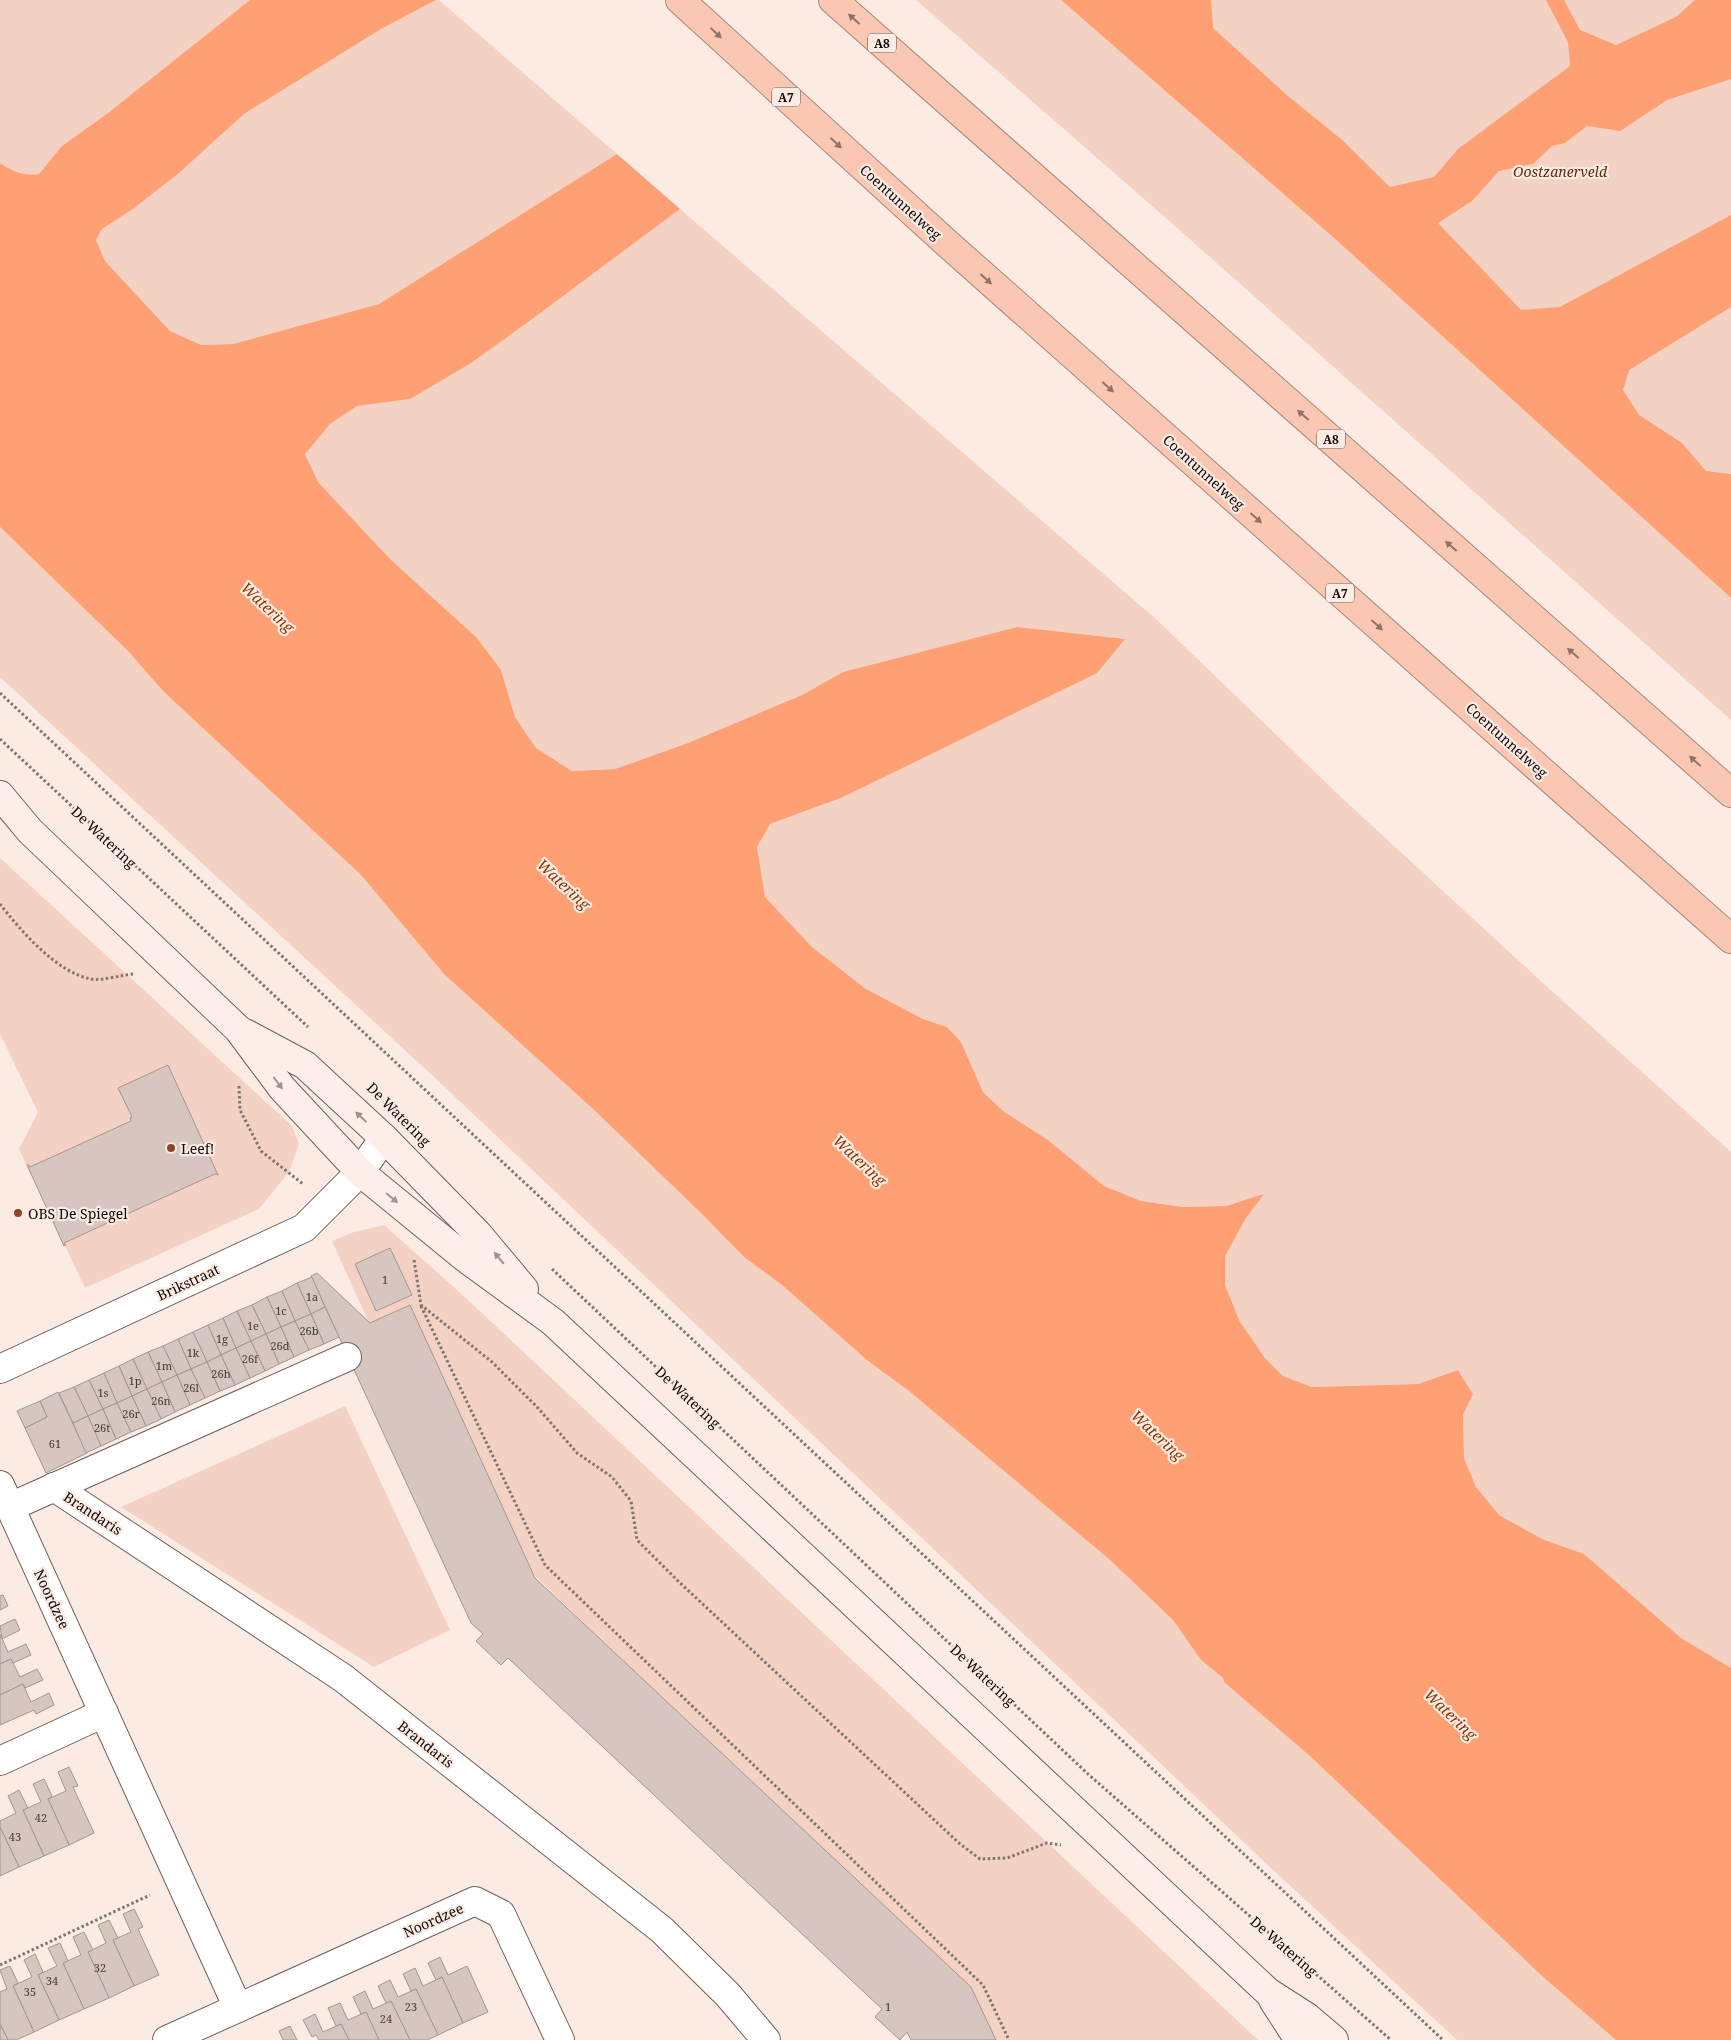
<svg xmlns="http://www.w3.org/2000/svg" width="1731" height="2040" font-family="'Noto Serif',serif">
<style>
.green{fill:#f3d2c3}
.water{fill:#fe9f74}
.building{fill:#d6c6bf;stroke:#a4958f}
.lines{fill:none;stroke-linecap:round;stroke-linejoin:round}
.street-casing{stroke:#6f615b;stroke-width:30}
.secondary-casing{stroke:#6f615b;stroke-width:30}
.highway-casing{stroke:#a88676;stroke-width:30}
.path{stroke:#7f7570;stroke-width:3;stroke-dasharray:2.5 2.5;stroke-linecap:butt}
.street{stroke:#fff;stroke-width:28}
.secondary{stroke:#feeee8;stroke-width:28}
.highway{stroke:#fac8b2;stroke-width:28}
.oneway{fill:#907266}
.oneway2{fill:#9e938e}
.poi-dot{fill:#8e4724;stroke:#fbebe3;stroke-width:2}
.labels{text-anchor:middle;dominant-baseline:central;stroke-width:4.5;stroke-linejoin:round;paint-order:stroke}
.number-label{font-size:11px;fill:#413936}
.shield{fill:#fbebe3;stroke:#564e4a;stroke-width:1}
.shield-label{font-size:12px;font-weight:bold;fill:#0f0a08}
.park-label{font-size:14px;font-style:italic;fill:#632908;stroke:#fbebe3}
.street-label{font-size:14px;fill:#0f0a08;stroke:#fbebe3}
.poi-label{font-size:14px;fill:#0f0a08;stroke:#fbebe3;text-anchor:start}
.water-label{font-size:15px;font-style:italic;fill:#8a3702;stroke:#fbebe3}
</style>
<rect width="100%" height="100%" fill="#fbebe3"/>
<g class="green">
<path d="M0,0H250L108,113L62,146L39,174C23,176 14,172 0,163Z"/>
<polygon points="436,0 439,0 617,154 379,304 233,344 201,345 170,331 105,261 96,240 102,229 133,209 179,173 244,114 381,29"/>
<polygon points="916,0 1061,0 1334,238 1731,598 1731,720 1167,219"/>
<polygon points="1106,0 1731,0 1731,554"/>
<polygon points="680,209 1157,620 1343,799 1544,984 1731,1152 1731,1668 1681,1638 1584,1554 1542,1539 1499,1515 1476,1487 1464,1458 1463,1415 1473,1394 1458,1370 1418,1384 1311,1387 1283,1376 1265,1358 1240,1322 1225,1285 1225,1256 1246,1218 1263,1195 1226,1206 1183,1207 1141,1201 1104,1186 1048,1140 1003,1111 983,1092 961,1042 947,1027 923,1019 866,989 812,947 765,897 757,847 770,824 842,798 1124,639 1017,627 843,672 802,695 688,743 615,769 572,771 536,748 515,717 501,670 391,560 318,482 305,454 330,423 357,406 410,399 539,314"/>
<polygon points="0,527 128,651 164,692 361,875 444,974 593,1109 703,1215 744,1257 782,1285 868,1361 909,1391 1110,1560 1173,1620 1201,1660 1223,1678 1224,1682 1311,1757 1542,1976 1616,2040 1457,2040 1271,1868 433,1076 0,677"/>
<polygon points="0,858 292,1126 299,1144 289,1172 259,1209 85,1288 19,1149 38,1112 0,1034"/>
<polygon points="384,1225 468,1300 1258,2040 985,2040 964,1993 523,1564 370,1325 332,1241 354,1232"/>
<polygon points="345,1406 450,1630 374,1667 121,1507"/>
</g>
<g class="water">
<path d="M250,0H436L381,29L244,114L179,173L133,209L102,229L96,240L105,261L170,331L201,345L233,344L379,304L617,154L680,209L539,314L471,363L410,399L357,406L330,424L305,454L318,482L391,560L477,638L501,670L515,717L536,748L572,771L615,769L688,743L802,695L843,672L1017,627L1125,639L1097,673L841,798L770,824L757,847L765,897L812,947L866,989L923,1019L947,1027L961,1042L983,1092L1003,1111L1048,1140L1104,1186L1141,1201L1183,1207L1226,1206L1264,1194L1246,1218L1225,1256V1285L1240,1322L1265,1358L1283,1376L1312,1387L1418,1384L1458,1370L1473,1394L1463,1415L1464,1458L1476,1487L1499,1515L1542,1539L1584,1554L1681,1638L1731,1668V2040H1616L1542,1976L1311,1757L1224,1682L1223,1678L1201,1660L1173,1620L1110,1560L909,1391L868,1361L782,1285L744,1257L703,1215L593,1109L444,974L361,875L164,692L128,651L0,527V163C14,172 23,176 39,174L62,146L108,113Z"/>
<polygon points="1061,0 1211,0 1213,28 1288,96 1341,139 1390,187 1434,177 1458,149 1570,66 1568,42 1546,0 1564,0 1580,30 1616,45 1676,17 1695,0 1731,0 1731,79 1667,100 1620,131 1587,126 1565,143 1552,146 1533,164 1499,171 1472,201 1438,223 1521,310 1560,307 1731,215 1731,307 1629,370 1623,390 1639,415 1682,443 1706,471 1731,474 1731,598 1334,238"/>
</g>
<g class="building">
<polygon points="168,1065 218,1175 215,1174 116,1219 117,1222 115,1222 114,1220 64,1243 66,1245 64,1246 27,1165 29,1165 30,1167 131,1121 130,1118 132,1117 118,1088"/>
<polygon points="390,1248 412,1295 376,1311 355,1264"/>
<polygon points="317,1273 370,1323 410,1305 535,1578 971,1987 996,2040 911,2040 907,2032 900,2040 875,2017 882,2009 508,1658 501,1665 476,1641 483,1634 471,1623 339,1337 311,1276"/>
<polygon points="312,1277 325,1307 311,1314 297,1283"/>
<polygon points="297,1283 311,1314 295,1321 282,1291"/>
<polygon points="282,1291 295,1321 281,1327 267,1297"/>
<polygon points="267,1297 281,1327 266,1334 252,1305"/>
<polygon points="252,1305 266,1334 251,1341 237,1311"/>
<polygon points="325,1307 339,1337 324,1344 311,1314"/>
<polygon points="237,1311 251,1341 236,1348 223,1318"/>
<polygon points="311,1314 324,1344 309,1350 295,1321"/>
<polygon points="223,1318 236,1348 221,1355 208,1325"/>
<polygon points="295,1321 309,1350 294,1357 281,1327"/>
<polygon points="208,1325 221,1355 207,1362 193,1332"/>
<polygon points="281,1327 294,1357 279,1364 266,1334"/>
<polygon points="193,1332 207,1362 191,1369 178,1339"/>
<polygon points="266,1334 279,1364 265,1371 251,1341"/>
<polygon points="178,1339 191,1369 177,1375 163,1346"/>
<polygon points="251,1341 265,1371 250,1378 236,1348"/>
<polygon points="163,1346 177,1375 162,1382 148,1352"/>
<polygon points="236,1348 250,1378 235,1385 221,1355"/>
<polygon points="148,1352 162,1382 147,1389 133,1359"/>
<polygon points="221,1355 235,1385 220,1391 207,1362"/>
<polygon points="133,1359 147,1389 132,1396 119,1366"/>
<polygon points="207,1362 220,1391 205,1398 191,1369"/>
<polygon points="119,1366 132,1396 117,1403 104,1373"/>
<polygon points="191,1369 205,1398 190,1405 177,1375"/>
<polygon points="104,1373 117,1403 103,1409 89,1380"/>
<polygon points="177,1375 190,1405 175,1412 162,1382"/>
<polygon points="89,1380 103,1409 88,1416 74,1387"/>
<polygon points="162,1382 175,1412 161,1419 147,1389"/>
<polygon points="74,1387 88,1416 73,1423 59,1393"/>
<polygon points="147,1389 161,1419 146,1426 132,1396"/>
<polygon points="58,1392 87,1453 46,1473 25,1428 47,1417 40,1401"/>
<polygon points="132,1396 146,1426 131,1432 117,1403"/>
<polygon points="40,1401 47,1417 25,1428 17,1411"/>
<polygon points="117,1403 131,1432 116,1439 103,1409"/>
<polygon points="103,1409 116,1439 101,1446 88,1416"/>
<polygon points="88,1416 101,1446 86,1453 73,1423"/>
<polygon points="3,1595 8,1606 0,1610 0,1596"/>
<polygon points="15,1619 20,1630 2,1639 0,1626"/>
<polygon points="0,1634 8,1652 26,1644 31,1655 13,1663 11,1659 0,1664"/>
<polygon points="11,1659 20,1677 37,1669 43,1680 25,1688 23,1684 0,1695 0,1664"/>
<polygon points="23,1684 31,1702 49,1693 54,1705 36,1714 34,1710 0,1725 0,1695"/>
<polygon points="69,1767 78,1786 73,1787 94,1833 69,1845 48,1799 66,1791 58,1772"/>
<polygon points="44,1779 52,1796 48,1799 69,1845 44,1856 23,1810 41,1802 33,1784"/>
<polygon points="19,1790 28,1808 23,1810 44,1856 19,1867 0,1827 0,1821 16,1813 8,1796"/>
<polygon points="0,1827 19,1867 0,1876"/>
<polygon points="134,1909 143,1927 138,1929 159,1975 134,1986 113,1940 131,1932 123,1914"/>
<polygon points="109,1920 118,1938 113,1940 134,1986 109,1998 88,1952 106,1943 98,1925"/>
<polygon points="84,1932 93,1950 88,1952 109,1998 84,2009 63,1963 81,1955 73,1937"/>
<polygon points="60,1943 68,1961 63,1963 84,2009 59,2020 38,1975 57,1966 48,1948"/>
<polygon points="35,1954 43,1972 38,1975 59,2020 34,2032 13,1986 32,1977 24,1960"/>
<polygon points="440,1957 448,1975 467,1966 488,2012 463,2023 442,1977 436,1980 428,1963"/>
<polygon points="10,1966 18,1983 13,1986 34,2032 16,2040 8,2040 0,2024 0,1992 7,1989 0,1970"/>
<polygon points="415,1968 423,1986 442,1977 463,2023 438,2035 416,1989 411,1991 403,1974"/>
<polygon points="390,1980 398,1997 416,1989 438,2035 427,2040 410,2040 391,2001 386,2003 378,1986"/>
<polygon points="365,1991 373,2009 391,2001 410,2040 379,2040 366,2012 361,2014 353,1997"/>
<polygon points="340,2003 348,2020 366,2012 379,2040 349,2040 341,2024 336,2026 328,2008"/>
<polygon points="315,2014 323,2032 341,2024 349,2040 319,2040 316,2035 312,2037 303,2020"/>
<polygon points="0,2024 8,2040 0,2040"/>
<polygon points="290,2026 297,2040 283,2040 279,2031"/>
</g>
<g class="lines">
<defs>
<g id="street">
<polyline points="0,1369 304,1228 360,1172 384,1138"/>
<polyline points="0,1485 238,2008"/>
<polyline points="54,1487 343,1678 662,1930 728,1995 766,2040"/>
<polyline points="10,1507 347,1357"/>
<polyline points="0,1761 104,1713"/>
<polyline points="167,2040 475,1901 501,1914 560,2040"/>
</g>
<g id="secondary">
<polyline points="0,795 30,831 238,1029 282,1088 360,1172 464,1257 553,1322 1268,1992 1307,2017 1334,2040"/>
<polyline points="245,1033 305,1065 384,1138 478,1234 524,1289"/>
<polyline points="1273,2000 1293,2031 1301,2040"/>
</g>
<g id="highway">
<polyline points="680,0 950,246 1731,939"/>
<polyline points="833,0 1731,793"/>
</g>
</defs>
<use href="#street" class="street-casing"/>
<use href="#secondary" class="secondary-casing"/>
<use href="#highway" class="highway-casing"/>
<g class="path">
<polyline points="0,693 1443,2040"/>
<polyline points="0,739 308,1027"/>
<path d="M0,904C21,931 56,972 91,979C101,981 122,975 133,974"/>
<polyline points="239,1086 240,1110 261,1151 303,1184"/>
<polyline points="414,1260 421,1305 492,1362 538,1408 577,1453 612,1477 631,1501 637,1540 678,1581 960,1844 980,1859 1007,1858 1047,1843 1061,1845"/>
<polyline points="552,1269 1088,1774 1391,2040"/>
<polyline points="421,1306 545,1565 983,1985 1009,2040"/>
<polyline points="0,1965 150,1895"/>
</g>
<use href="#street" class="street"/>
<use href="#secondary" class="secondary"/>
<use href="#highway" class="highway"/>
</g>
<defs><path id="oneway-solid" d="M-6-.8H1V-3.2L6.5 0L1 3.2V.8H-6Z" transform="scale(1.25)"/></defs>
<g class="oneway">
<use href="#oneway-solid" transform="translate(854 19) rotate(-138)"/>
<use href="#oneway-solid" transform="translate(716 33) rotate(43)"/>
<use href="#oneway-solid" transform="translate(836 143) rotate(43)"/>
<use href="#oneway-solid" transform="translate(986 279) rotate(42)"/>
<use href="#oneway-solid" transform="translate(1108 387) rotate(42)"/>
<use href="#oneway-solid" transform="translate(1303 415) rotate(-139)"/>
<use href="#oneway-solid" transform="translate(1256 518) rotate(42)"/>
<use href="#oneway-solid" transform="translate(1451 546) rotate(-139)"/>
<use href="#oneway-solid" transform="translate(1377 625) rotate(42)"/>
<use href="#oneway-solid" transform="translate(1573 653) rotate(-139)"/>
<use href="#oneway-solid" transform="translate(1695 761) rotate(-138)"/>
</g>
<g class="oneway2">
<use href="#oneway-solid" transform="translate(278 1083) rotate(53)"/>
<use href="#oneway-solid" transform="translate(361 1117) rotate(-137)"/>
<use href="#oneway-solid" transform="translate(392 1198) rotate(39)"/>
<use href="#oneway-solid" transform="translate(499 1258) rotate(-130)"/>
</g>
<g class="poi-dot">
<circle cx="171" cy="1148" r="5"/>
<circle cx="18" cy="1213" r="5"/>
</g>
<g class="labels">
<g class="number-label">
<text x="385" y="1279">1</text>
<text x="312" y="1296">1a</text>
<text x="281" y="1310">1c</text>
<text x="253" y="1325">1e</text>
<text x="309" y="1330">26b</text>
<text x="222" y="1338">1g</text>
<text x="280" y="1345">26d</text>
<text x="193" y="1352">1k</text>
<text x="250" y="1358">26f</text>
<text x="164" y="1365">1m</text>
<text x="221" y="1373">26h</text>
<text x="135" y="1380">1p</text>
<text x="191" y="1387">26l</text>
<text x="103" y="1392">1s</text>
<text x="161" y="1400">26n</text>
<text x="131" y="1413">26r</text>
<text x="102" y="1427">26t</text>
<text x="55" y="1443">61</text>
<text x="41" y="1817">42</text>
<text x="15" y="1836">43</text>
<text x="100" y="1967">32</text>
<text x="52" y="1980">34</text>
<text x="30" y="1991">35</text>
<text x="411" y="2006">23</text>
<text x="888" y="2006">1</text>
<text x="386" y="2018">24</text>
</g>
<g class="shield">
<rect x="868" y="33.5" width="28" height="19" rx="4"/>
<rect x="772" y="87.5" width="28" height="19" rx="4"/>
<rect x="1317" y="429.5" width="28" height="19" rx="4"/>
<rect x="1326" y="583.5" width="28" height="19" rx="4"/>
</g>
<g class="shield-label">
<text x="882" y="43">A8</text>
<text x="786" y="97">A7</text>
<text x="1331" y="439">A8</text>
<text x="1340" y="593">A7</text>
</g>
<g class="park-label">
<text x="1560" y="171">Oostzanerveld</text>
</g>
<g class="street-label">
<text transform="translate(901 202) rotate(42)">Coentunnelweg</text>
<text transform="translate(1204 472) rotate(42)">Coentunnelweg</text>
<text transform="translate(1507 740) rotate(42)">Coentunnelweg</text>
<text transform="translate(104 837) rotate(43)">De Watering</text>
<text transform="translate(399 1114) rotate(45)">De Watering</text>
<text transform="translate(188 1282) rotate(-25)">Brikstraat</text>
<text transform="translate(688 1397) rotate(43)">De Watering</text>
<text transform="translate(93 1513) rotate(33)">Brandaris</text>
<text transform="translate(52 1599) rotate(65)">Noordzee</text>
<text transform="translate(983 1675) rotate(43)">De Watering</text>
<text transform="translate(426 1744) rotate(38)">Brandaris</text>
<text transform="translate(433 1920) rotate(-24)">Noordzee</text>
<text transform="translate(1284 1946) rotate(41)">De Watering</text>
</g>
<g class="poi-label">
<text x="181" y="1148">Leef!</text>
<text x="28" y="1213">OBS De Spiegel</text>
</g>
<g class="water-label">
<text transform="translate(268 607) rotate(43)">Watering</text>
<text transform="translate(564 884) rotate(43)">Watering</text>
<text transform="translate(860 1160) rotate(43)">Watering</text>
<text transform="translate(1158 1435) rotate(43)">Watering</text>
<text transform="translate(1451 1714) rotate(44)">Watering</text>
</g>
</g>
</svg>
